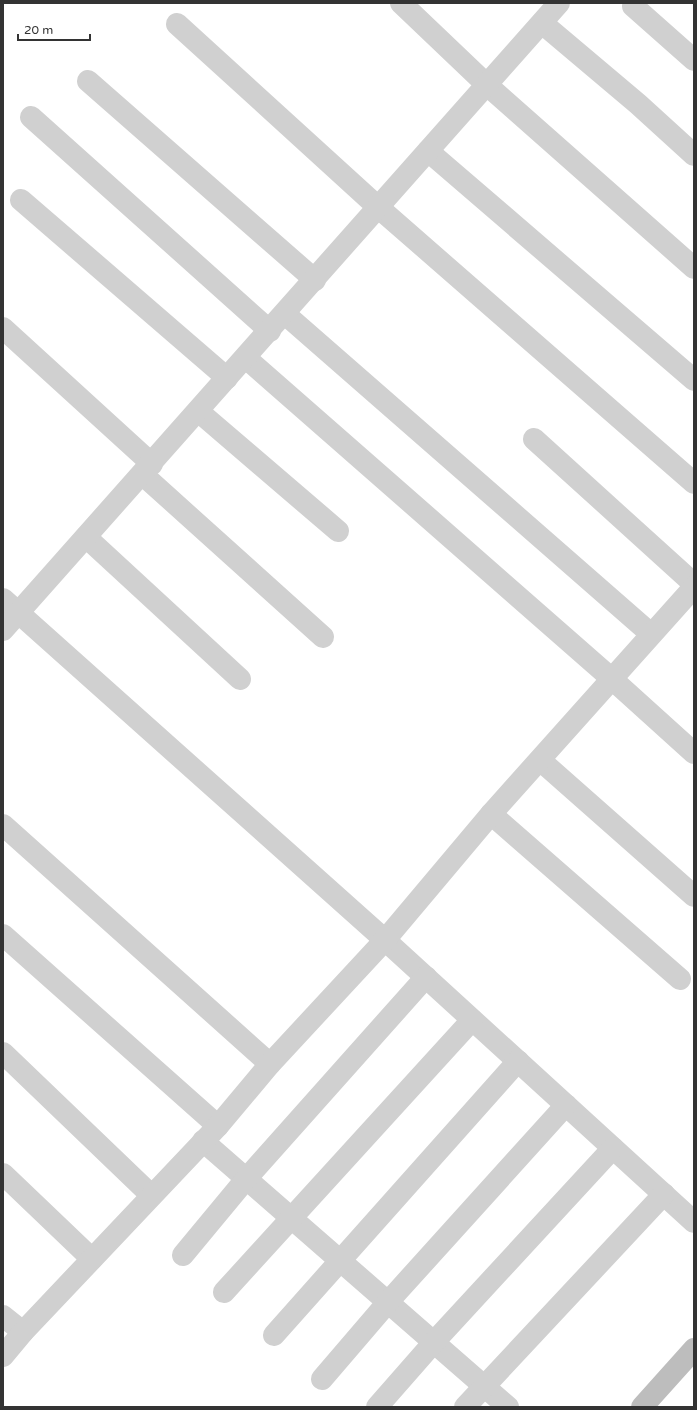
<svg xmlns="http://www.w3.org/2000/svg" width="697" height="1410" font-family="'Varela Round',sans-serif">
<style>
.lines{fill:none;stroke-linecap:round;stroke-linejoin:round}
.street{stroke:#d0d0d0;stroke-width:22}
.secondary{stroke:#bdbdbd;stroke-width:22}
</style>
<rect width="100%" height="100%" fill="#fff"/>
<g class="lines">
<g class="street">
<polyline points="401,3 487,85 694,268"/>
<polyline points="633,6 694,60"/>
<polyline points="542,23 638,104 694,155"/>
<polyline points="177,24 379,208 694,483"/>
<polyline points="88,81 315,280"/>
<polyline points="31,117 270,331"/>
<polyline points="428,151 694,380"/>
<polyline points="21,200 227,378"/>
<polyline points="285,314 651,634"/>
<polyline points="3,328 152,464"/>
<polyline points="246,358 612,679 694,753"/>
<polyline points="198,411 338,531"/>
<polyline points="534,439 694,584"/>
<polyline points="142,474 323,637"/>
<polyline points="86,537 240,679"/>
<polyline points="3,599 385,940 694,1222"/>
<polyline points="3,630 559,3"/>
<polyline points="540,760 694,896"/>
<polyline points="491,814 680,979"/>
<polyline points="3,825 270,1064"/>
<polyline points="3,935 218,1126"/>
<polyline points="3,1053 151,1195"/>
<polyline points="203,1141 508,1407"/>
<polyline points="3,1174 92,1259"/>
<polyline points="183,1255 246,1179 426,977"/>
<polyline points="224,1292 472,1020"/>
<polyline points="3,1316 23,1332"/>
<polyline points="274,1335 518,1061"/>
<polyline points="3,1356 23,1332 218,1126 270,1064 385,940 491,814 694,587"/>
<polyline points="322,1379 388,1302 566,1105"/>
<polyline points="377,1407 434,1342 613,1148"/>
<polyline points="465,1407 664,1194"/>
</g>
<polyline class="secondary" points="642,1407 694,1349"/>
</g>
<rect width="697" height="1410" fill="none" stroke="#333333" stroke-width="8"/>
<path d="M18 34v6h72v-6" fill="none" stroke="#333333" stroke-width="2"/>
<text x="24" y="34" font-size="12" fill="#333333" stroke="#ffffff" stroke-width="3" paint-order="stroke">20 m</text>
</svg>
